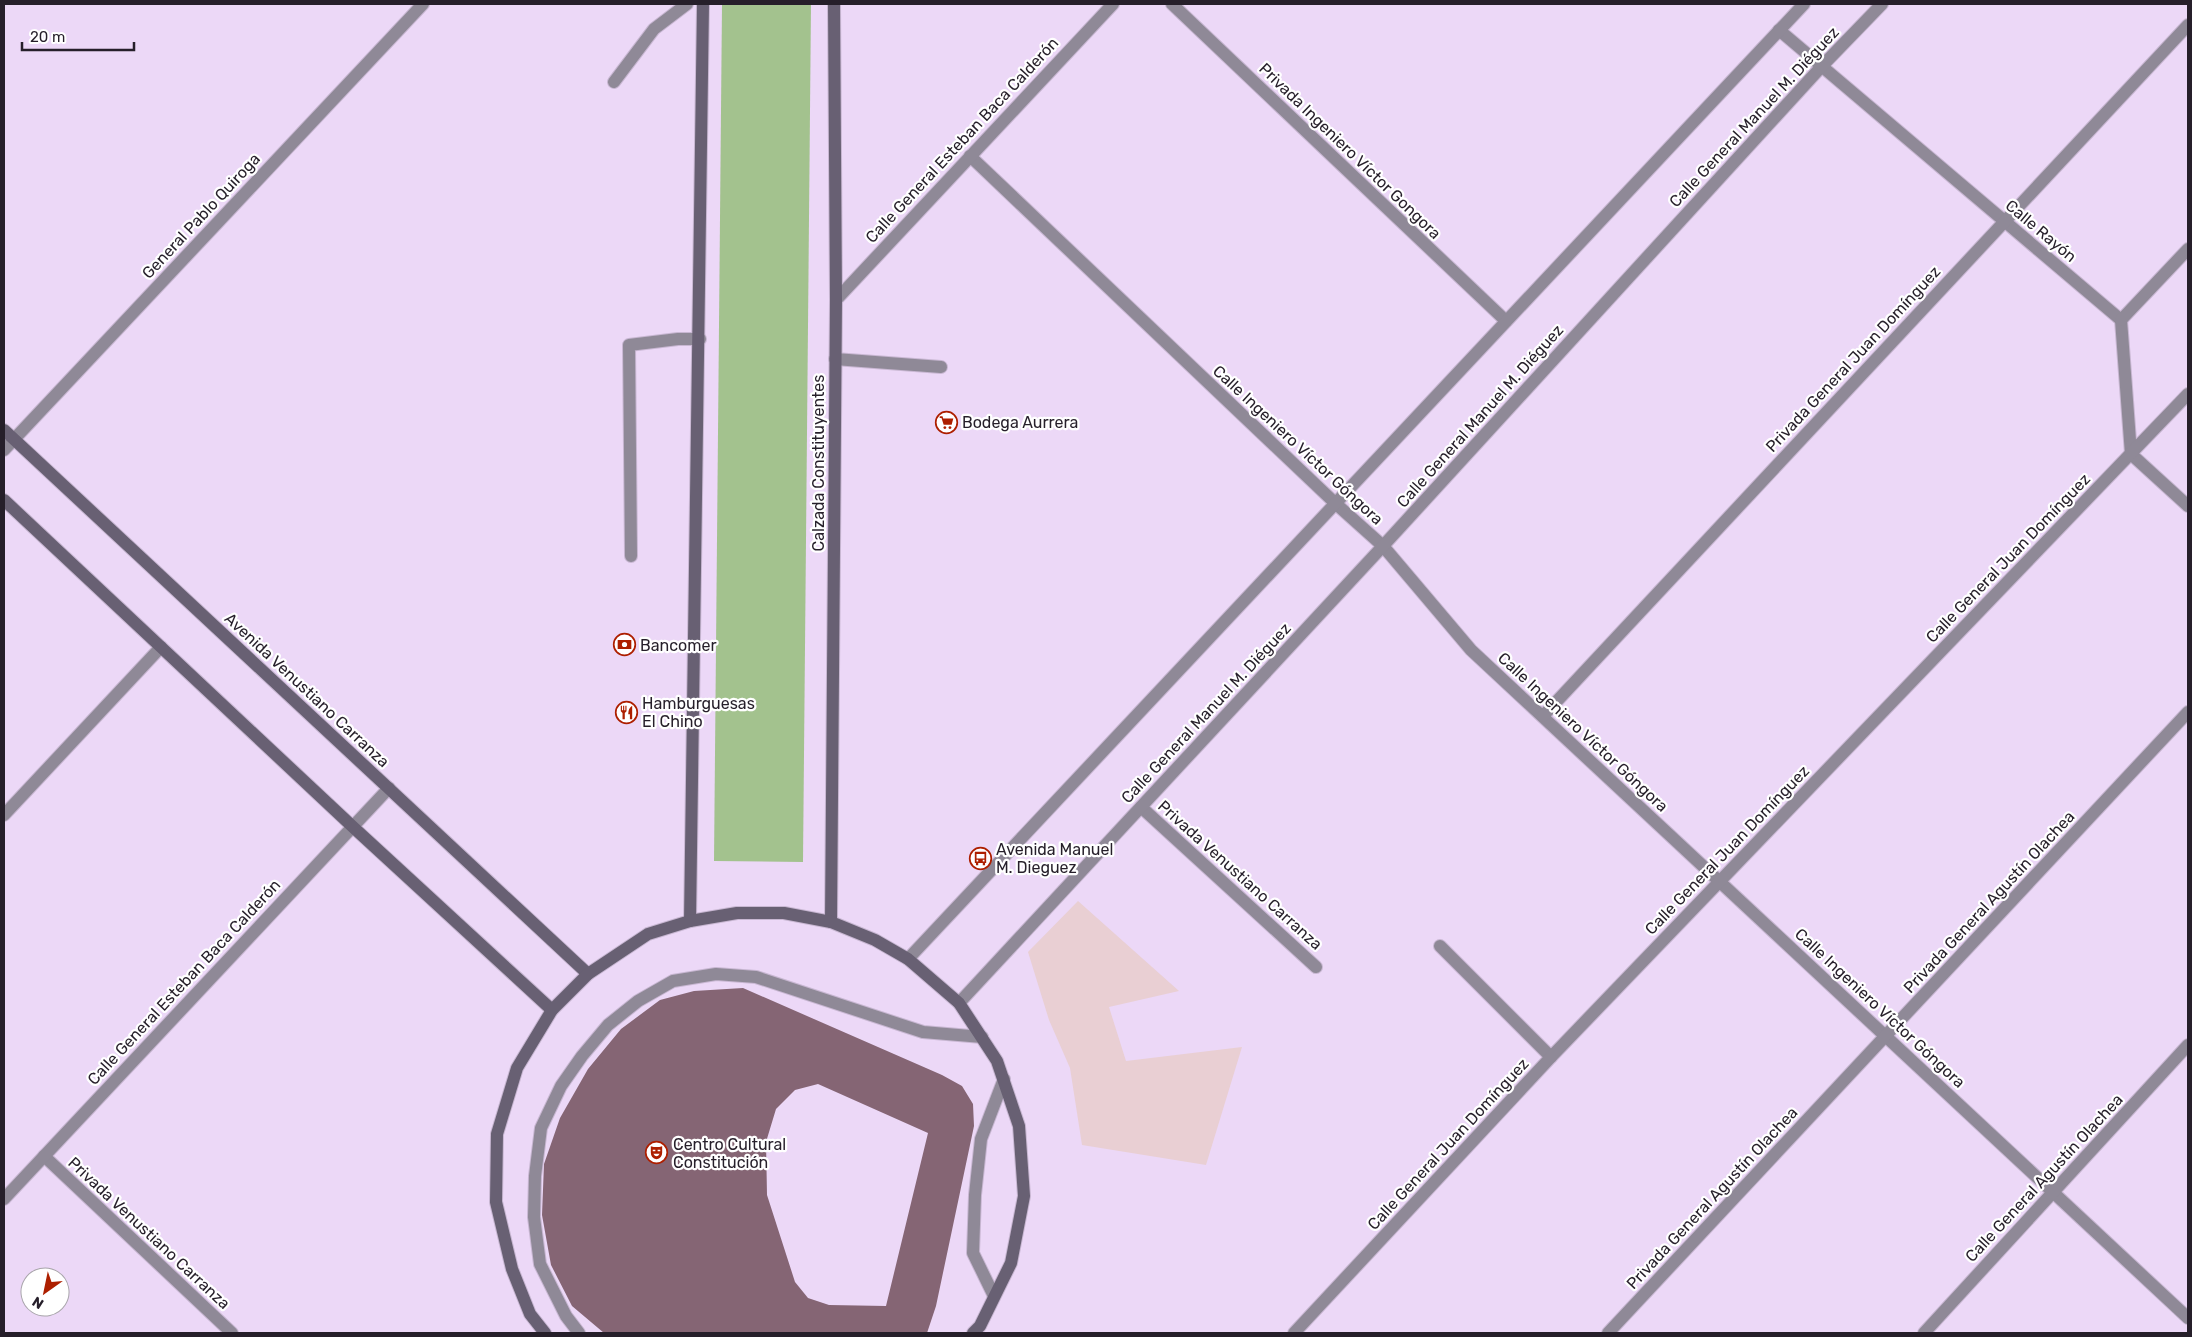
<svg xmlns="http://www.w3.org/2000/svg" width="2192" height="1337" font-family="Rubik,sans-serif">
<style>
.commercial{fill:#e9cfd3}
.green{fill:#a3c28e}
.building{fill:#856574;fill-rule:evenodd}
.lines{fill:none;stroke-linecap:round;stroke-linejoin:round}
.lane-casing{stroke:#c8b7d2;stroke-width:14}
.street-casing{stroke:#c8b7d2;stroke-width:14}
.secondary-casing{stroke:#c8b7d2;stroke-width:14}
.lane{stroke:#8f8997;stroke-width:12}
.street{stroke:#8f8997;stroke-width:12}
.secondary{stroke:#686073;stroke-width:12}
.labels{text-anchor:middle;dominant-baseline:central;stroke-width:4.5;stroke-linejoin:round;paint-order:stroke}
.street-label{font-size:16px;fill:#261f2a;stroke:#fff}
.poi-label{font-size:16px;fill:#261f2a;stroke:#fff;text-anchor:start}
</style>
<rect width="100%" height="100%" fill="#ecd8f7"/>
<polygon class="commercial" points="1078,901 1179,991 1109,1007 1126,1061 1242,1047 1206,1165 1082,1145 1070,1068 1049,1020 1028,952"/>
<polygon class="green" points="722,4 811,4 803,862 714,861"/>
<path class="building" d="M743,988L942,1075L962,1086L973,1104L974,1126L936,1306L927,1333H604L572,1306L551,1265L542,1215L544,1164L560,1118L588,1069L621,1029L660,1000L694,991ZM818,1084L928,1133L886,1306L829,1305L808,1298L795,1282L767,1195L766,1142L776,1109L795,1090Z"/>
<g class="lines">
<defs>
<g id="lane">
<polyline points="614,82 654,29 687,4"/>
<polyline points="835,359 941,367"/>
<polyline points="631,556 629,345 678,339 700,339"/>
<polyline points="1440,946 1551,1057"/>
<polyline points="994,1296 973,1253 975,1195 981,1139 1004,1079"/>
<polyline points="579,1333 566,1316 540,1264 534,1217 535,1176 541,1128 561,1086 582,1056 608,1025 638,1001 673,981 716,974 756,977 923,1032 982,1037"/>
</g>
<g id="street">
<polyline points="1172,4 1506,321"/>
<polyline points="1779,30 2121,320 2131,454 2188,506"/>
<polyline points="970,156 1335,503 1383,546 1471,650 2188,1318"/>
<polyline points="836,300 1113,4"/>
<polyline points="2121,320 2188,249"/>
<polyline points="4,450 423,4"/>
<polyline points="1543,716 2188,25"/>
<polyline points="1141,807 1316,967"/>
<polyline points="4,815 161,647"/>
<polyline points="908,959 1804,4"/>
<polyline points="959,1003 1383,546 1822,66 1882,4"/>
<polyline points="44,1156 232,1333"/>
<polyline points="4,1199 389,788"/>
<polyline points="1294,1333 1551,1057 2188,394"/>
<polyline points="1608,1333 2188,712"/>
<polyline points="1924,1333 2188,1045"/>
</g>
<g id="secondary">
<polyline points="4,430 588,974"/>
<polyline points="4,500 353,827 552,1010"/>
<polyline points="690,921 703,4"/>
<polyline points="831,922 836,300 834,4"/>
<polyline points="545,1333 530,1314 512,1269 496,1202 497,1134 517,1068 552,1010 588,974 648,934 690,921 737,913 784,913 831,922 875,940 908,959 959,1003 997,1061 1019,1126 1024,1196 1011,1263 980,1326 973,1333"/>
</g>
</defs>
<use href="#lane" class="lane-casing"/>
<use href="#street" class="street-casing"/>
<use href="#secondary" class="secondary-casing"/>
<use href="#lane" class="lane"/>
<use href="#street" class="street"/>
<use href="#secondary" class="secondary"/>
</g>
<defs>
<symbol id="supermarket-ring" viewBox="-11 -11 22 22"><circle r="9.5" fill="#fff" stroke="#ad1f00" stroke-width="1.5"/><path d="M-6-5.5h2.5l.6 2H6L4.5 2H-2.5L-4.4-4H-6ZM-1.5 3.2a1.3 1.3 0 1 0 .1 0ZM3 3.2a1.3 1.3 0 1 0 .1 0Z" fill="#ad1f00"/></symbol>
<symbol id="bank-ring" viewBox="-11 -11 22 22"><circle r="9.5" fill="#fff" stroke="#ad1f00" stroke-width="1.5"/><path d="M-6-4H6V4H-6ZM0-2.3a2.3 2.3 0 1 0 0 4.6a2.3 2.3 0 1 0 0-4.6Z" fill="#ad1f00"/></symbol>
<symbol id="restaurant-ring" viewBox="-11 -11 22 22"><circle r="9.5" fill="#fff" stroke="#ad1f00" stroke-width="1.5"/><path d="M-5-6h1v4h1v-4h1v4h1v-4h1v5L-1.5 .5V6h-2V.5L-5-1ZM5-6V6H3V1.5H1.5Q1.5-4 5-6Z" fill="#ad1f00"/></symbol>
<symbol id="bus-ring" viewBox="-11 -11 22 22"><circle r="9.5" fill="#fff" stroke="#ad1f00" stroke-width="1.5"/><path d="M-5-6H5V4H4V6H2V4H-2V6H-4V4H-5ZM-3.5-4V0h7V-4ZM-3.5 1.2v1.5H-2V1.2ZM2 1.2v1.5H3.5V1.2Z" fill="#ad1f00"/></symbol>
<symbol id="theatre-ring" viewBox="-11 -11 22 22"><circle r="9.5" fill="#fff" stroke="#ad1f00" stroke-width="1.5"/><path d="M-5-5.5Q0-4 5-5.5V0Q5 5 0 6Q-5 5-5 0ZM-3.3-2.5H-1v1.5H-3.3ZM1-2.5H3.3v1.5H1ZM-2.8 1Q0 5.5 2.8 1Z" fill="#ad1f00"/></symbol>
</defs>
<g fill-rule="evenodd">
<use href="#supermarket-ring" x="934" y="410" width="25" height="25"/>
<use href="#bank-ring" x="612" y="632" width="25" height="25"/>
<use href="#restaurant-ring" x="614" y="700" width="25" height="25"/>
<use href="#bus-ring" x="968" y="846" width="25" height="25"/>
<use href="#theatre-ring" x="644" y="1140" width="25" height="25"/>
</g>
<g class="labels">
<g class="street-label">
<text transform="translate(1754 117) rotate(-47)">Calle General Manuel M. Diéguez</text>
<text transform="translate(962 140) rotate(-47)">Calle General Esteban Baca Calderón</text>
<text transform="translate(1350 151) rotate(44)">Privada Ingeniero Víctor Gongora</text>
<text transform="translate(201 216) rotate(-47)">General Pablo Quiroga</text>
<text transform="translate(2041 231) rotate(40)">Calle Rayón</text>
<text transform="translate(1853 359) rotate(-47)">Privada General Juan Domínguez</text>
<text transform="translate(1480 416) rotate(-48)">Calle General Manuel M. Diéguez</text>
<text transform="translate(1298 445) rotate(43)">Calle Ingeniero Víctor Góngora</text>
<text transform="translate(818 463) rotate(-90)">Calzada Constituyentes</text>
<text transform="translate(2008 558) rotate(-46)">Calle General Juan Domínguez</text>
<text transform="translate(307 690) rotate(43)">Avenida Venustiano Carranza</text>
<text transform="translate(1206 713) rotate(-47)">Calle General Manuel M. Diéguez</text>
<text transform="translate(1583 732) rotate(43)">Calle Ingeniero Víctor Góngora</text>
<text transform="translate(1727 850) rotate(-46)">Calle General Juan Domínguez</text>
<text transform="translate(1240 875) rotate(42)">Privada Venustiano Carranza</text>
<text transform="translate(1989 902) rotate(-47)">Privada General Agustín Olachea</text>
<text transform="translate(184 982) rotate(-47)">Calle General Esteban Baca Calderón</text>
<text transform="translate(1880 1008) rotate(43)">Calle Ingeniero Víctor Góngora</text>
<text transform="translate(1448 1144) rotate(-47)">Calle General Juan Domínguez</text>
<text transform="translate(2044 1178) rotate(-47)">Calle General Agustín Olachea</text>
<text transform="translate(1712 1198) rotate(-47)">Privada General Agustín Olachea</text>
<text transform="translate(149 1233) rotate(43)">Privada Venustiano Carranza</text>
</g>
<g class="poi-label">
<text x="962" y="422">Bodega Aurrera</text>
<text x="640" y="645">Bancomer</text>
<text x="642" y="703">Hamburguesas<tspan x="642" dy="18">El Chino</tspan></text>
<text x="996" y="849">Avenida Manuel<tspan x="996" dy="18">M. Dieguez</tspan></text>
<text x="673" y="1144">Centro Cultural<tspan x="673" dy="18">Constitución</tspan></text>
</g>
</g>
<rect width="2192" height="1337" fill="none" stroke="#261f2a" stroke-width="10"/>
<g transform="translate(45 1292) rotate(213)"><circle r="24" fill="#ffffff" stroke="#a8a5aa"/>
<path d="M0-4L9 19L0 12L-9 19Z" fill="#ad1f00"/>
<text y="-8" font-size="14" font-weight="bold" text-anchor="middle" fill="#261f2a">N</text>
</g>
<path d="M22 42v8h112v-8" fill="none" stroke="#261f2a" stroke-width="2.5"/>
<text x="30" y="42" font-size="15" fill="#261f2a" stroke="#ffffff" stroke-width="4" paint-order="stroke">20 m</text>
</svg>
